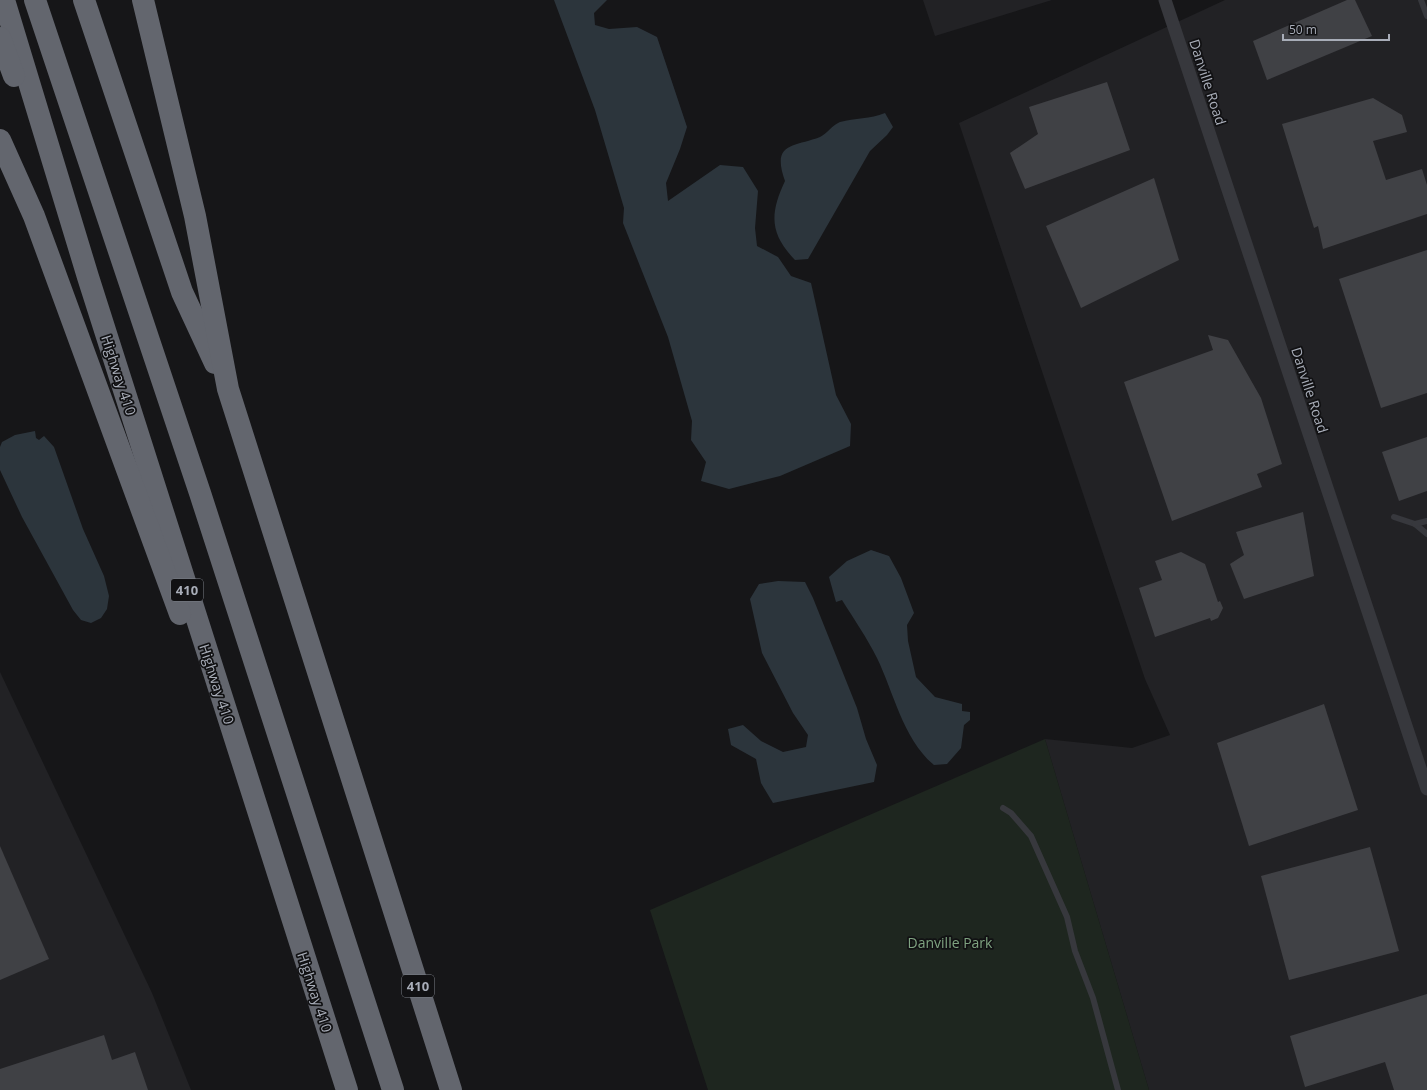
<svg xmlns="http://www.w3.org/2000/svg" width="1427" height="1090" font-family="'Open Sans',sans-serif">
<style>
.built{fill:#222225}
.green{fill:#1e261f}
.water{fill:#2c353c}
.building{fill:#404145}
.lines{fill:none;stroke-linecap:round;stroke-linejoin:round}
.service{stroke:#37383d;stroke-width:6}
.minor{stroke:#37383d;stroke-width:13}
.motorway{stroke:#63666e;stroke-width:22}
.labels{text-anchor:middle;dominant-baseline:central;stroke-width:3.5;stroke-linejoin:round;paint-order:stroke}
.shield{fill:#111113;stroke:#7b7e86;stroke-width:1}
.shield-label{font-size:13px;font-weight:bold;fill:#a8adb8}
.street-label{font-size:14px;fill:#a8adb8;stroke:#111113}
.park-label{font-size:14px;fill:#7fa381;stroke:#111113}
</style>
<rect width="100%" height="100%" fill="#161618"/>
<g class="built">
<polygon points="923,0 1052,0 935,36"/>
<polygon points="1225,0 1427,0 1427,1090 1149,1090 1045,739 1132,748 1170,735 1145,679 959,123"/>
<polygon points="0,672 152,993 191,1090 0,1090"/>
</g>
<polygon class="green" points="1045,739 1149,1090 708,1090 650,910"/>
<g class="water">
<polygon points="554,0 607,0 594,13 595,25 609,29 637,27 657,37 687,127 680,149 666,183 668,201 720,165 743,167 758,191 755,228 757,246 778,257 791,276 811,283 836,395 851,424 850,446 780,476 729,489 701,481 706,462 691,440 692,421 668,337 623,223 624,208 595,110"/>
<path d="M885,113L893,127L887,135L870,151L808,259L795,260C769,233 770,213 785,181C771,142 794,147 820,137C827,134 832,125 840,122C855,118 870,119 885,113Z"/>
<polygon points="35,431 36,438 39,440 44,436 54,447 83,529 104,576 109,596 107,609 101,618 91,623 81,620 73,610 22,517 0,470 0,447 2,442 15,435"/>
<path d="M871,550L889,556L901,578L914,613L907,625L908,641L916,677L935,697L962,704V711L970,712V720L964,725L961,748L947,764L934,765C903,739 894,693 877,658C867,638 854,619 842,600L836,602L829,577L847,561Z"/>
<polygon points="778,581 805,582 813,598 857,708 866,739 877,765 874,782 773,803 761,783 756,759 731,745 728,729 743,725 761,741 783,752 806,747 808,735 793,713 762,653 750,599 759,584"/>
</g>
<g class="building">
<polygon points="1347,0 1355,0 1372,36 1267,80 1253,41"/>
<polygon points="1107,82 1130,150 1025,189 1010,153 1038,134 1029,107"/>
<polygon points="1373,98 1402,115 1407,132 1373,141 1386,180 1422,169 1427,185 1427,214 1323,249 1318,226 1314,228 1282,124"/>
<polygon points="1154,178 1179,260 1081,308 1046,226"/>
<polygon points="1427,250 1427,393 1381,408 1339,279"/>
<polygon points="1208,335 1228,340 1261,398 1282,464 1257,474 1262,487 1172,521 1124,382 1213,350"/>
<polygon points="1427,437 1427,491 1399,501 1382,452"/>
<polygon points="1303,512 1314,576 1244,599 1230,564 1244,555 1236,532"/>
<polygon points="1181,552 1205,564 1218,602 1220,601 1223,608 1218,618 1211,621 1210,618 1155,637 1139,588 1162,580 1155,561"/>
<polygon points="1324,704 1358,810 1249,846 1217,743"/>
<polygon points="0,846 49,959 0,980"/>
<polygon points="1370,847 1399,951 1289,980 1261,876"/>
<polygon points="1427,994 1427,1090 1394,1090 1385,1062 1305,1087 1290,1036"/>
<polygon points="104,1035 112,1060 135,1052 148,1090 0,1090 0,1069"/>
</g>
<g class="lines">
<g class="service">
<polyline points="1421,0 1427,16"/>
<polyline points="1394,517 1415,524 1427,534"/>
<polyline points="1415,524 1427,521"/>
<polyline points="1003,808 1011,813 1031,836 1067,917 1075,951 1093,998 1118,1090"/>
</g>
<polyline class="minor" points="1165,0 1427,789"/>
<g class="motorway">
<polyline points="4,0 88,277 347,1090"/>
<polyline points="35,0 200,493 393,1090"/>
<polyline points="84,0 182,292 215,363"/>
<polyline points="143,0 195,216 228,389 451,1090"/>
<polyline points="0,38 14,76"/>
<polyline points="0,140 34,216 180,614"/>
</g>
</g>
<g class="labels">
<g class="shield">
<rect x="171" y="579" width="32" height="22" rx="3"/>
<rect x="402" y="975" width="32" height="22" rx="3"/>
</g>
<g class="shield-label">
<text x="187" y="590">410</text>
<text x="418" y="986">410</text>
</g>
<g class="street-label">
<text transform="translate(1208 82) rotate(72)">Danville Road</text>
<text transform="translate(119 375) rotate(72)">Highway 410</text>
<text transform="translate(1310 390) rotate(72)">Danville Road</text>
<text transform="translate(217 684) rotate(72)">Highway 410</text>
<text transform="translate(315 992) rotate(72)">Highway 410</text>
</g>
<g class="park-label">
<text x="950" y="942">Danville Park</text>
</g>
</g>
<path d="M1283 34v6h106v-6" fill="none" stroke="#a8adb8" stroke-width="2"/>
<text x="1289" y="34" font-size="12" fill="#a8adb8" stroke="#111113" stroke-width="3" paint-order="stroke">50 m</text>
</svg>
